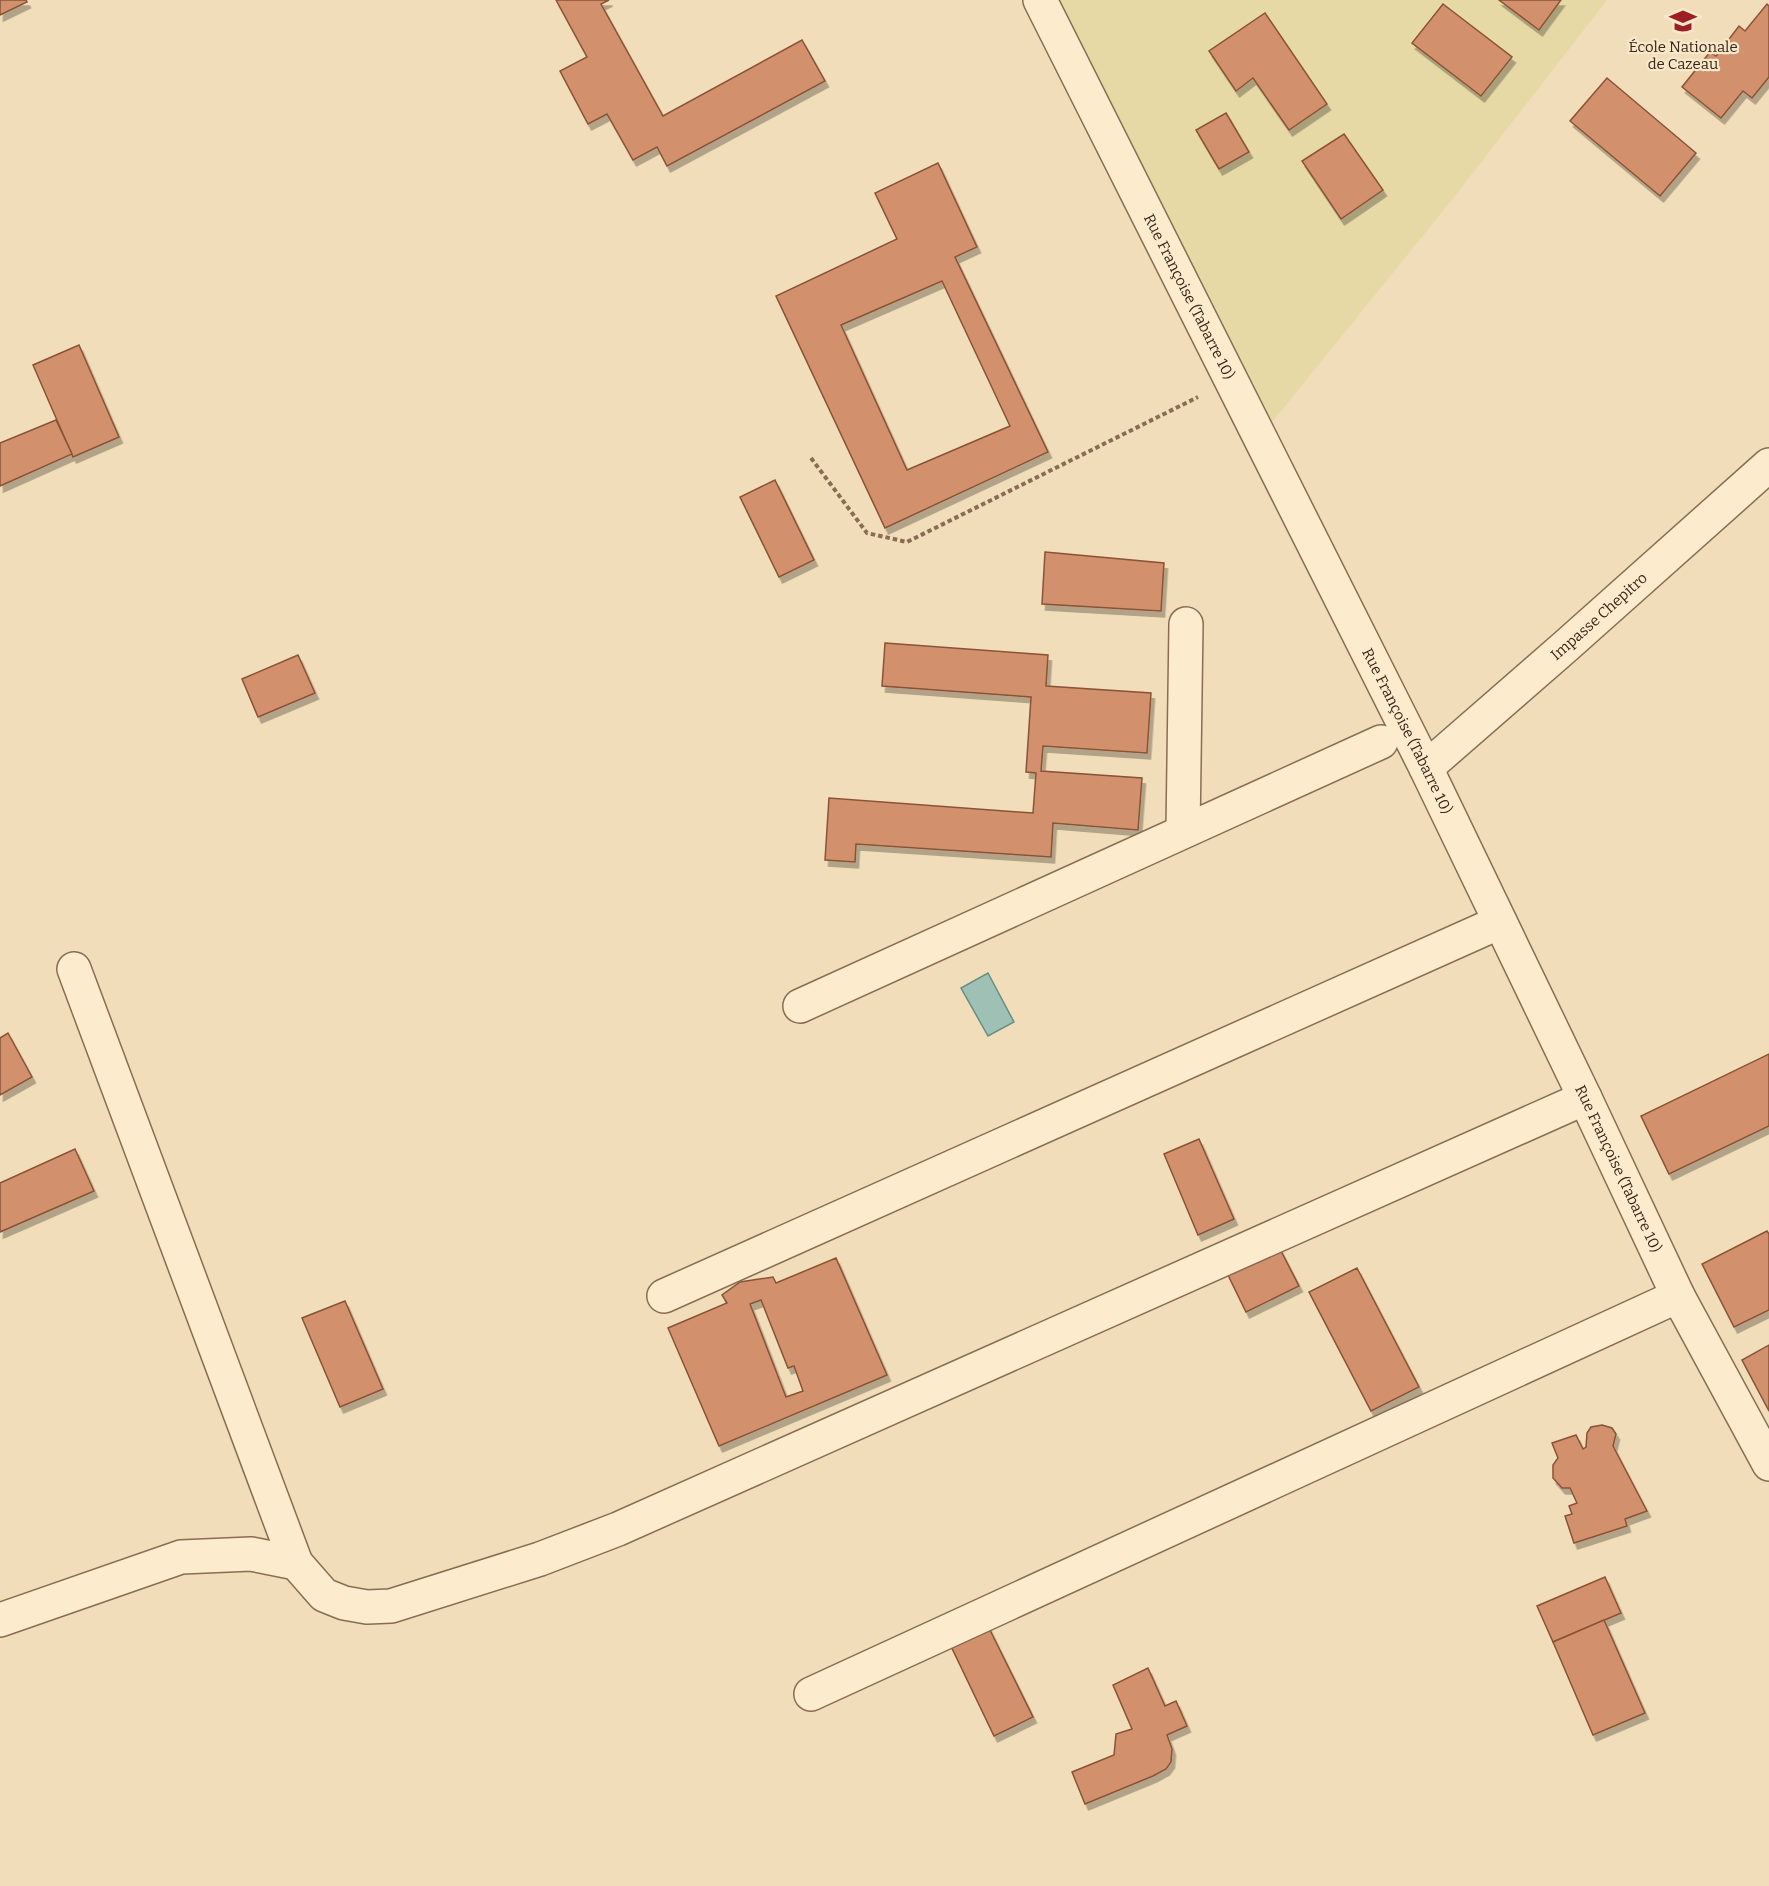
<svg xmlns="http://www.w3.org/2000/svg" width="1769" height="1886" font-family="Bitter,serif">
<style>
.farmland{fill:#e7d9a6}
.water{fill:#9fc1b5;stroke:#668e82;stroke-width:1.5}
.building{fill:#d2916c;stroke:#895337;stroke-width:1.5;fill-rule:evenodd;filter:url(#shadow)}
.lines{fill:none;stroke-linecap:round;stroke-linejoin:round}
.minor-casing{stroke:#886d53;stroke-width:36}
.path{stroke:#886d53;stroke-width:4;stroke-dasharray:4.5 3;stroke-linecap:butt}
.minor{stroke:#fcebcd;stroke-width:33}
.labels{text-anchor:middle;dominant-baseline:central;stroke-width:4.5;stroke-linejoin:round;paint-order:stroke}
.poi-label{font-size:15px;fill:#362619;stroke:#f8e8c9}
.street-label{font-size:15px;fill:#362619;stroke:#f8e8c9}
</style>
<defs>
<filter id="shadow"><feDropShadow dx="3.5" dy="6" stdDeviation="0" flood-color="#0004"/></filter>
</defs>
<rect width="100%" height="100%" fill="#f1ddb9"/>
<polygon class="farmland" points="1048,0 1607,0 1451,201 1265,431"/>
<polygon class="water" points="988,973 1014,1022 988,1036 961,988"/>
<g class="building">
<polygon points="0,0 26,0 27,2 0,15"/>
<polygon points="556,0 609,0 601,4 663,116 802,40 825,81 667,166 657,147 633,160 607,114 588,124 560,71 587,57"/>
<polygon points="1499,0 1561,0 1539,30"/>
<polygon points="1443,4 1512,57 1481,96 1412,43"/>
<polygon points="1767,4 1769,6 1769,77 1752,98 1743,91 1721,118 1682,87 1710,52 1716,56 1739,26 1745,31"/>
<polygon points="1265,13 1327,104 1289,130 1253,78 1236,91 1209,51"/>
<polygon points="1607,78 1696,153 1660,196 1570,121"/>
<polygon points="1226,113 1249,152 1219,169 1196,130"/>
<polygon points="1344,134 1383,190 1341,219 1302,161"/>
<path d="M938,163L977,247L955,257L1048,452L885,528L776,296L897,239L875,193ZM942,281L1010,426L907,470L841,325Z"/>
<polygon points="79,345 119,437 73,457 33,365"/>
<polygon points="56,420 72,454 0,486 0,443"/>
<polygon points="775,480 814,560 779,577 740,497"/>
<polygon points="1045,552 1164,563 1161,611 1042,604"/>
<polygon points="885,643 1048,655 1046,686 1151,693 1147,753 1043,746 1041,771 1142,778 1138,830 1053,823 1051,857 856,844 855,862 825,860 829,798 1033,813 1036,773 1026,772 1031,697 882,686"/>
<polygon points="298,655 315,693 258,717 242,679"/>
<polygon points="8,1033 32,1077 0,1095 0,1038"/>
<polygon points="1769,1054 1769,1126 1669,1174 1641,1116"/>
<polygon points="1199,1139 1234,1219 1198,1235 1164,1154"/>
<polygon points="75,1149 94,1191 0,1232 0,1183"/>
<polygon points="1767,1231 1769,1234 1769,1310 1734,1327 1702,1264"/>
<polygon points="1279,1247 1299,1286 1246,1312 1227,1273"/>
<path d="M836,1258L887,1375L719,1446L668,1328L727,1303L722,1295L740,1282L773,1277L776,1283ZM761,1300L788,1368L794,1366L803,1391L786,1397L750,1304Z"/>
<polygon points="1357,1268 1419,1387 1371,1411 1309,1292"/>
<polygon points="345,1301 383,1389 340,1407 302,1318"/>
<polygon points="1769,1345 1769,1411 1742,1360"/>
<polygon points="1602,1425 1612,1428 1616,1434 1613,1446 1647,1511 1625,1519 1627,1526 1574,1543 1565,1516 1572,1514 1569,1506 1577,1503 1570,1488 1562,1488 1553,1478 1553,1465 1558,1458 1552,1443 1576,1435 1583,1449 1586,1447 1587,1433 1591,1427"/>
<polygon points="1605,1577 1621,1613 1553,1642 1537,1606"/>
<polygon points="1604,1620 1645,1713 1593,1735 1553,1642"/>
<polygon points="987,1624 1033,1717 994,1736 949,1642"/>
<polygon points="1148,1668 1165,1706 1176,1701 1187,1726 1167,1735 1172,1749 1171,1762 1166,1769 1153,1776 1085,1804 1072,1772 1114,1755 1116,1734 1132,1729 1113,1685"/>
</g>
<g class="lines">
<defs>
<g id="minor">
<path id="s1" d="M1040,0L1426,768L1585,1098L1678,1296L1769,1464"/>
<path id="s2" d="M1426,768L1566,646L1769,465"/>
<polyline points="1183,831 1186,624"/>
<polyline points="74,969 296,1563 324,1595 344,1603 367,1607 391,1606 540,1559 618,1529 1585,1098"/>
<polyline points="800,1006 1381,742"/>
<polyline points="664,1296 1500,922"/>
<polyline points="0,1620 181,1557 251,1554 296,1563"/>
<polyline points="811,1694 1678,1296"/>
</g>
</defs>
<use href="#minor" class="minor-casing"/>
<polyline class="path" points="811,458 867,533 907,542 1198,397"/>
<use href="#minor" class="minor"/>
</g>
<defs>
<symbol id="school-bare" viewBox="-9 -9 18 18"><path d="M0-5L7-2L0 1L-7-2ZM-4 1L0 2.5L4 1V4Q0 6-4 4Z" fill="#9c1f26" stroke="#f8e8c9" stroke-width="2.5" paint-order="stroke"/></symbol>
</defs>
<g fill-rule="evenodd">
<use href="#school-bare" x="1664" y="2" width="38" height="38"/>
</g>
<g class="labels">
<g class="poi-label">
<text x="1683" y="47">École Nationale<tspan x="1683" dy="17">de Cazeau</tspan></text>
</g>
<g class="street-label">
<text stroke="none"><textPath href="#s1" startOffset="332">Rue Françoise (Tabarre 10)</textPath></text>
<text stroke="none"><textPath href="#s2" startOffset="230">Impasse Chepitro</textPath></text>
<text stroke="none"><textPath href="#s1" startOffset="818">Rue Françoise (Tabarre 10)</textPath></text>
<text stroke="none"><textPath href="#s1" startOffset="1304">Rue Françoise (Tabarre 10)</textPath></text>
</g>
</g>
</svg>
